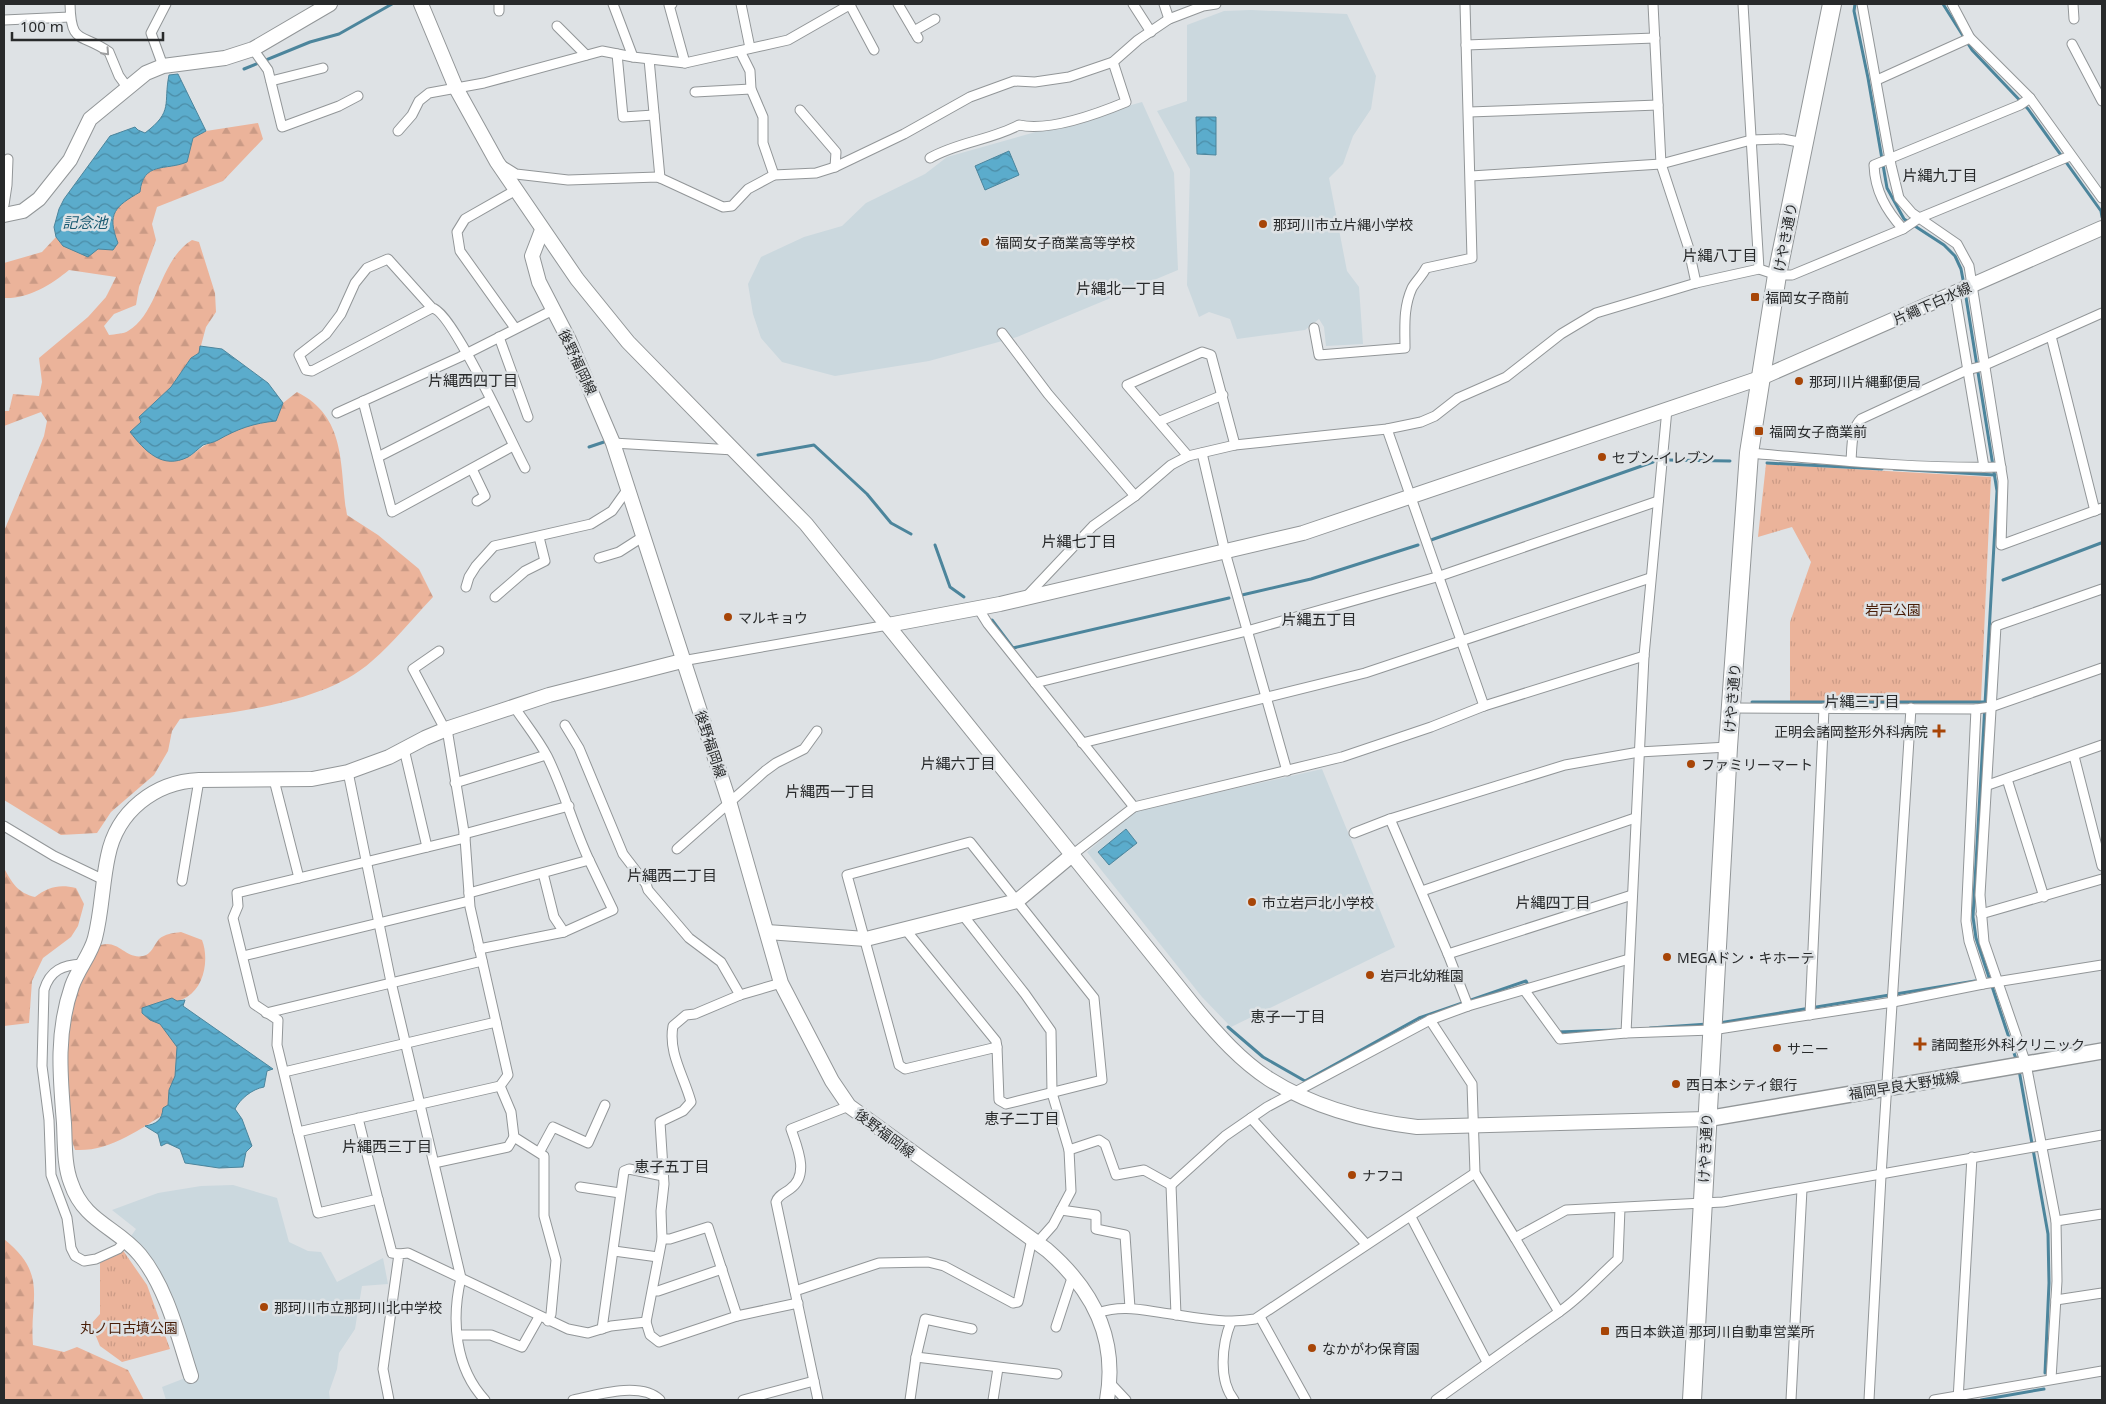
<svg xmlns="http://www.w3.org/2000/svg" width="2106" height="1404" font-family="'Noto Sans','Noto Sans JP',sans-serif">
<style>
.built{fill:#cbd8de}
.forest{fill:url(#forest-firs)}
.park{fill:url(#park-tufts)}
.water{fill:url(#water-waves);stroke:#4c859c}
.lines{fill:none;stroke-linecap:round;stroke-linejoin:round}
.stream{stroke:#4c859c;stroke-width:3}
.street-casing{stroke:#929698;stroke-width:11}
.secondary-casing{stroke:#929698;stroke-width:16}
.primary-casing{stroke:#929698;stroke-width:18}
.highway-casing{stroke:#929698;stroke-width:20}
.street{stroke:#fff;stroke-width:9}
.secondary{stroke:#fff;stroke-width:14}
.primary{stroke:#fff;stroke-width:15}
.highway{stroke:#fff;stroke-width:18}
.oneway{stroke:#9e9fa0}
.poi-dot{fill:#a74507;stroke:#dee2e5;stroke-width:2}
.labels{text-anchor:middle;dominant-baseline:central;stroke-width:5;stroke-linejoin:round;paint-order:stroke}
.poi-label{font-size:14px;fill:#282a2b;stroke:#dee2e5;text-anchor:start}
.street-label{font-size:14px;fill:#282a2b;stroke:#dee2e5}
.park-label{font-size:14px;fill:#481d07;stroke:#dee2e5}
.neighbourhood-label{font-size:15px;fill:#282a2b;stroke:#dee2e5}
.water-label{font-size:15px;font-style:italic;fill:#195a71;stroke:#dee2e5}
</style>
<defs>
<pattern id="forest-firs" width="22" height="20" patternUnits="userSpaceOnUse" patternTransform="scale(1.25)"><rect width="22" height="20" fill="#ebb39a"/><path d="M5 1l3.5 6h-7zM16 11l3.5 6h-7z" fill="#ca9a85"/></pattern>
<pattern id="park-tufts" width="24" height="20" patternUnits="userSpaceOnUse" patternTransform="scale(1.25)"><rect width="24" height="20" fill="#ebb39a"/><path d="M3 7l-1-3M5 7V3M7 7l1-3M15 17l-1-3M17 17v-4M19 17l1-3" fill="none" stroke="#ca9a85"/></pattern>
<pattern id="water-waves" width="16" height="10" patternUnits="userSpaceOnUse" patternTransform="scale(1.25)"><rect width="16" height="10" fill="#5baccc"/><path d="M0 5q4-4 8 0t8 0" fill="none" stroke="#4b8ca6"/></pattern>
</defs>
<rect width="100%" height="100%" fill="#dee2e5"/>
<g class="built">
<polygon points="1251,10 1347,14 1376,76 1371,109 1353,136 1343,164 1329,178 1347,271 1359,287 1363,344 1326,346 1324,327 1319,319 1305,330 1237,339 1230,319 1209,312 1199,317 1187,285 1190,169 1157,111 1187,101 1187,25 1224,11"/>
<polygon points="1142,102 1174,173 1178,270 1017,337 929,361 835,376 782,362 761,338 753,314 748,284 761,257 804,237 842,226 866,203 925,174 947,157"/>
<polygon points="1322,769 1395,947 1231,1027 1202,997 1087,852 1135,811"/>
<polygon points="233,1185 277,1198 289,1242 308,1251 321,1252 337,1282 383,1258 388,1284 362,1286 355,1329 339,1353 337,1369 329,1392 330,1400 166,1400 162,1387 193,1375 177,1327 129,1239 136,1229 112,1210 158,1193 201,1186"/>
</g>
<g class="forest">
<path d="M258,123L263,139L223,181L157,207L152,224L156,240L139,287L136,305L114,314L104,326L109,335C115,334 124,334 128,331C159,313 159,260 192,240L199,242L215,293L216,312L206,327L199,353L191,358L171,387L139,417L189,457C213,437 245,424 276,421L283,403L297,392C348,418 339,467 347,515L378,535L419,569L433,597C413,618 394,642 372,661C327,702 239,712 180,719L172,731L168,751L154,775L111,812L97,833L61,835L4,800V531L44,436L47,421L41,412L4,426V411H9L13,394L39,396L42,382L39,358L88,317L106,297L116,277L69,270C51,285 28,299 4,298V263L42,252L56,237L63,246L98,249L118,243C106,213 116,206 140,192C143,161 166,171 187,162L193,138L206,131Z"/>
<path d="M4,868C12,883 18,893 35,897C48,887 59,884 76,888L84,904L78,926L71,937L43,958L32,981L29,1023L4,1026Z"/>
<path d="M181,932L202,940C209,958 205,986 187,997C182,1000 175,1002 169,1004L179,1035L182,1060L169,1111C140,1129 110,1152 75,1150L72,1141L61,1051L71,1002L96,947C118,936 124,960 143,956C151,955 154,945 159,939C165,934 173,933 181,932Z"/>
<path d="M4,1239C49,1275 29,1299 33,1345L64,1352L77,1347L128,1370L144,1400H4Z"/>
</g>
<g class="park">
<polygon points="1766,464 1991,477 1981,701 1790,702 1790,622 1811,562 1792,527 1758,537"/>
<polygon points="122,1249 147,1285 170,1349 122,1362 100,1346 91,1324 100,1314 100,1263"/>
</g>
<g class="water">
<path d="M178,74L206,131L193,138L187,162C166,171 143,161 140,192C116,206 106,213 118,243L113,250L98,249L88,257L63,246L56,237L54,227L59,209L64,199L110,136L135,127L138,130L145,133C174,111 163,104 169,75Z"/>
<polygon points="1196,117 1216,117 1216,155 1197,154"/>
<polygon points="1009,151 1019,175 985,190 975,166"/>
<path d="M200,346L222,349L268,383L283,403L276,421C254,423 237,429 218,440C213,443 208,443 203,445C198,449 193,454 188,457C162,470 145,451 130,432L141,422L139,417L171,387L191,358L199,353Z"/>
<polygon points="1126,829 1137,843 1109,865 1098,852"/>
<path d="M172,998L177,1001L185,1000L183,1006L273,1069L267,1071L264,1087C252,1089 240,1099 235,1109L242,1119L252,1146L246,1152L243,1167L219,1168L185,1163L180,1149L167,1143L161,1146L158,1134L145,1126C157,1124 162,1120 163,1108L168,1105L169,1090L175,1076L177,1047L160,1024L150,1020L142,1013V1008Z"/>
</g>
<g class="lines">
<g class="stream">
<polyline points="1855,4 1854,11 1868,78 1887,188 1904,219 1944,245 1955,256 1961,269 1964,285"/>
<polyline points="1943,4 1972,50 2028,109 2101,211 2102,217"/>
<polyline points="244,69 310,42 339,34 392,4"/>
<polyline points="1965,291 1997,491 1973,917 1976,938 2017,1062"/>
<polyline points="589,447 604,442"/>
<polyline points="758,455 814,445 867,494 891,523 911,534"/>
<polyline points="1668,460 1730,461"/>
<polyline points="1767,463 1882,469"/>
<polyline points="1894,469 1995,475"/>
<polyline points="1431,540 1653,462"/>
<polyline points="935,545 950,587 964,597"/>
<polyline points="2003,580 2101,543"/>
<polyline points="1242,595 1311,579 1418,545"/>
<polyline points="992,620 1013,648 1229,598"/>
<polyline points="1752,702 1984,702"/>
<polyline points="1719,1023 1975,981"/>
<polyline points="1228,1027 1263,1057 1305,1081 1419,1018 1526,981 1529,987"/>
<polyline points="1650,1028 1708,1024"/>
<polyline points="1557,1032 1616,1030"/>
<polyline points="2019,1070 2048,1234 2049,1283 2045,1373"/>
<polyline points="1981,1400 2044,1389"/>
</g>
<defs>
<g id="street">
<path d="M70,4C71,46 81,32 109,52L119,76L127,87"/>
<polyline points="499,4 499,11"/>
<polyline points="613,4 633,57"/>
<polyline points="672,4 669,5 685,63"/>
<polyline points="741,4 750,48"/>
<polyline points="898,4 918,38"/>
<polyline points="1133,4 1151,32"/>
<polyline points="1164,4 1169,19"/>
<polyline points="1653,4 1661,164 1688,246 1696,283"/>
<polyline points="1743,4 1759,269"/>
<polyline points="1862,4 1891,165 1899,198 1912,213 1957,244 1969,266 2003,481 2001,545 2102,508"/>
<polyline points="1952,4 1970,38 2030,98 2102,198"/>
<polyline points="2073,4 2074,19"/>
<polyline points="850,5 874,50"/>
<polyline points="4,20 70,17"/>
<polyline points="557,26 586,55"/>
<polyline points="914,31 935,19"/>
<polyline points="2072,44 2102,101"/>
<polyline points="1466,45 1655,38"/>
<polyline points="253,49 268,70 282,127 339,106 358,96"/>
<polyline points="740,51 750,71 751,89 763,117 763,143 774,175"/>
<polyline points="617,54 623,117 654,115"/>
<polyline points="649,59 660,178"/>
<polyline points="163,66 151,33 166,4"/>
<polyline points="1877,80 1970,38"/>
<polyline points="271,81 323,68"/>
<polyline points="695,92 751,89"/>
<polyline points="800,110 836,152 835,167"/>
<polyline points="1469,112 1658,105"/>
<polyline points="398,131 412,115 419,101 429,93 484,83 602,51 633,57 685,63 788,40 851,4"/>
<path d="M930,158C958,142 991,140 1019,125C1049,132 1097,114 1126,102L1113,62"/>
<polyline points="503,166 516,174 568,180 658,177 723,207 732,206 748,189 774,175 816,173 835,167 904,134 970,97 1014,81 1035,82 1069,77 1113,62 1138,40 1169,19 1203,6 1216,4"/>
<polyline points="1471,176 1661,164 1751,140 1783,139 1804,143"/>
<polyline points="4,205 7,185 8,159"/>
<path d="M1903,229C1886,210 1875,191 1874,165L2020,105L2030,98"/>
<polyline points="1955,293 1984,467"/>
<path d="M432,308L312,371L306,370L299,355L326,334L341,314L355,283L367,268L388,259L432,308C452,310 512,444 525,468"/>
<polyline points="515,328 460,251 457,232 465,219 516,190"/>
<path d="M1314,328L1319,355L1405,348C1405,327 1403,308 1412,288C1416,281 1422,276 1426,268L1472,258L1465,4"/>
<polyline points="1002,333 1048,394 1135,496"/>
<polyline points="2051,336 2095,511"/>
<polyline points="499,337 528,417"/>
<polyline points="363,401 392,512 513,446"/>
<polyline points="1667,409 1644,656 1626,1033 1712,1030 1893,1002 1983,984 2102,965"/>
<polyline points="337,413 460,357 553,310"/>
<polyline points="1160,421 1223,395"/>
<polyline points="1387,429 1484,706"/>
<polyline points="613,443 734,450"/>
<polyline points="1202,453 1225,552 1287,771"/>
<path d="M1749,453C1833,460 1917,469 2001,467"/>
<polyline points="1188,456 1127,385 1202,352 1211,355 1235,445"/>
<polyline points="378,457 490,400"/>
<path d="M1851,461C1852,449 1851,428 1861,419L1967,370L1983,366L2102,313"/>
<polyline points="472,469 485,496 477,501"/>
<polyline points="599,558 619,552 644,536"/>
<polyline points="466,587 469,577 476,566 494,546 591,524 612,511 627,490"/>
<polyline points="495,597 525,571 545,561 539,537"/>
<polyline points="1025,598 1093,526 1135,496 1171,465 1188,456 1235,445 1387,429 1421,422 1435,416 1458,398 1506,377 1561,334 1596,313 1696,283 1759,269 1777,275 1792,275 1903,229 1919,218 2070,156"/>
<polyline points="978,608 988,624 1134,807"/>
<polyline points="682,661 888,625"/>
<polyline points="1035,683 1247,631 1440,576 1658,501"/>
<polyline points="1732,708 1976,709 1991,707 2102,668"/>
<polyline points="1976,709 1966,921 1969,941 1983,984"/>
<polyline points="565,725 579,748 623,854 646,884 648,890 689,938 721,962 740,995"/>
<polyline points="1082,743 1365,673 1650,578"/>
<polyline points="404,749 427,847"/>
<polyline points="2074,756 2102,866"/>
<path d="M348,772L391,982L461,1278C451,1320 455,1368 485,1400"/>
<polyline points="2007,779 2044,897"/>
<polyline points="274,780 299,878"/>
<polyline points="455,783 546,755"/>
<polyline points="1988,785 2102,745"/>
<polyline points="1390,819 1448,954 1468,1006"/>
<polyline points="4,826 54,856 104,880"/>
<polyline points="1354,833 1390,819 1565,765 1639,752 1728,747"/>
<polyline points="464,834 569,806"/>
<polygon points="970,842 1094,998 1102,1080 1006,1104 999,1100 997,1047 905,1069 899,1065 847,875"/>
<polyline points="677,849 765,771 776,763 804,749 817,731"/>
<polyline points="1072,855 1134,807 1342,757 1431,727 1484,706 1644,656"/>
<polyline points="543,873 554,917 564,932 613,910 589,860"/>
<polyline points="182,881 199,780"/>
<polyline points="1422,891 1635,818"/>
<path d="M469,893L589,860C573,826 564,790 547,756C538,739 525,723 515,708"/>
<polyline points="962,914 1025,994 1051,1031 1052,1093 1069,1150"/>
<polyline points="1981,914 2102,879"/>
<polyline points="905,929 996,1041 997,1047"/>
<polyline points="479,949 564,932"/>
<polyline points="1448,954 1632,895"/>
<polyline points="243,956 469,901"/>
<path d="M82,964C63,965 50,970 44,990L42,1066L49,1120L51,1175L67,1218L71,1248L75,1256L84,1261L96,1259L118,1249L126,1241"/>
<polyline points="1525,991 1560,1039 1626,1033"/>
<polyline points="266,1013 482,961"/>
<polyline points="1810,1015 1824,708"/>
<polyline points="1430,1020 1468,1006 1629,959"/>
<polyline points="284,1072 496,1022"/>
<polyline points="500,1086 511,1112 514,1137 544,1156 544,1216 556,1260 551,1314 548,1321"/>
<polyline points="358,1118 378,1199 318,1213 298,1132 500,1086 508,1075 470,907 465,838 448,735 413,669 439,651"/>
<polyline points="1251,1118 1366,1244"/>
<polyline points="298,1132 277,1045 278,1020 254,1004 233,918 238,906 237,893 465,838"/>
<polyline points="540,1151 553,1127 588,1143 605,1105"/>
<polyline points="434,1163 508,1147 514,1137"/>
<polyline points="1171,1185 1225,1136 1267,1107 1430,1020 1472,1084 1475,1173 1515,1238"/>
<polyline points="1171,1185 1176,1315"/>
<polyline points="580,1187 620,1193"/>
<polyline points="378,1199 392,1253 399,1254"/>
<path d="M1620,1208L1618,1259C1598,1277 1581,1297 1559,1312L1515,1238L1566,1210L1723,1202L2102,1135"/>
<polyline points="1061,1210 1096,1215 1096,1229 1125,1235 1130,1308"/>
<polyline points="1411,1217 1487,1362"/>
<polyline points="2056,1221 2102,1214"/>
<polyline points="662,1239 670,1239 708,1227 737,1316"/>
<polyline points="1037,1243 1053,1225 1071,1191 1069,1150 1099,1140 1105,1144 1116,1175 1144,1170 1171,1185"/>
<polyline points="614,1251 658,1257"/>
<polyline points="653,1291 658,1291 722,1269"/>
<polyline points="795,1291 879,1263 928,1262 944,1266 1013,1303 1018,1302 1019,1298 1032,1239"/>
<polyline points="2056,1300 2102,1293"/>
<path d="M1098,1313C1123,1304 1145,1311 1171,1314C1198,1318 1227,1324 1255,1319L1475,1173"/>
<polyline points="1260,1317 1306,1400"/>
<path d="M646,1322L662,1239L661,1211L664,1184L660,1122L683,1111L691,1102C684,1076 668,1053 673,1026L686,1015L695,1014L740,995L781,983"/>
<path d="M1231,1322C1222,1344 1218,1380 1234,1400"/>
<polyline points="1056,1327 1073,1275"/>
<polyline points="602,1329 624,1171 629,1169 663,1176"/>
<polyline points="458,1335 491,1335 522,1347 539,1317"/>
<polyline points="916,1357 1057,1374"/>
<polyline points="2051,1379 2057,1281 2056,1221 2026,1064 1984,942 1980,895 1996,626 2102,589"/>
<polyline points="1110,1383 1126,1400"/>
<polyline points="389,1400 383,1369 399,1254 408,1253 568,1329 588,1333 611,1326 646,1322 650,1335 659,1342 737,1316 798,1303"/>
<path d="M573,1400C596,1395 641,1381 660,1400"/>
<polyline points="743,1400 814,1381"/>
<path d="M818,1400L776,1202C778,1195 785,1193 790,1189C810,1175 797,1147 791,1129L849,1106"/>
<polyline points="910,1400 916,1357 925,1319 972,1329"/>
<polyline points="993,1400 998,1368"/>
<polyline points="1436,1400 1559,1312"/>
<polyline points="1791,1400 1802,1189"/>
<polyline points="1869,1400 1881,1176 1911,708"/>
<polyline points="1934,1400 2102,1371"/>
<polyline points="1958,1400 1972,1157"/>
</g>
<g id="secondary">
<path d="M421,4L456,88L497,162L577,279L628,342L806,524L1197,1010C1218,1035 1241,1061 1269,1079C1313,1107 1365,1121 1417,1127L1706,1119"/>
<polyline points="4,215 23,211 39,199 70,160 90,119 146,73 163,66 225,58 253,49 330,4"/>
<path d="M542,230L532,256L539,282L569,340L613,443L729,801L781,983L832,1081L849,1106L1047,1250C1093,1290 1118,1338 1107,1400"/>
<polyline points="888,625 1000,604 1303,533 1763,377 2102,228"/>
<polyline points="767,932 866,939 1017,901 1072,855"/>
<path d="M191,1376C178,1336 167,1288 140,1255C117,1227 84,1222 71,1183C64,1165 65,1143 64,1123C60,1075 56,1032 72,986C78,969 91,954 95,938C102,911 102,883 108,856C117,811 155,782 199,780L312,779L348,772L389,757L425,738L449,728L549,695L682,661"/>
</g>
<polyline id="primary" points="1706,1119 2102,1051"/>
<polyline id="highway" points="1692,1400 1728,747 1749,453 1777,275 1832,4"/>
</defs>
<use href="#street" class="street-casing"/>
<use href="#secondary" class="secondary-casing"/>
<use href="#primary" class="primary-casing"/>
<use href="#highway" class="highway-casing"/>
<use href="#street" class="street"/>
<use href="#secondary" class="secondary"/>
<use href="#primary" class="primary"/>
<use href="#highway" class="highway"/>
</g>
<defs><path id="oneway-chevron" d="M-2-3.5L2.5 0L-2 3.5" fill="none" stroke-width="1.6" stroke-linecap="round" stroke-linejoin="round" transform="scale(1.25)"/></defs>
<use class="oneway" href="#oneway-chevron" transform="translate(106 52) rotate(47)"/>
<g class="poi-dot">
<circle cx="1263" cy="224" r="5"/>
<circle cx="985" cy="242" r="5"/>
<rect x="1750" y="292" width="10" height="10" rx="2.5"/>
<circle cx="1799" cy="381" r="5"/>
<rect x="1754" y="426" width="10" height="10" rx="2.5"/>
<circle cx="1602" cy="457" r="5"/>
<circle cx="728" cy="617" r="5"/>
<path d="M1936.5 723.5h5v5h5v5h-5v5h-5v-5h-5v-5h5z"/>
<circle cx="1691" cy="764" r="5"/>
<circle cx="1252" cy="902" r="5"/>
<circle cx="1667" cy="957" r="5"/>
<circle cx="1370" cy="975" r="5"/>
<path d="M1917.5 1036.5h5v5h5v5h-5v5h-5v-5h-5v-5h5z"/>
<circle cx="1777" cy="1048" r="5"/>
<circle cx="1676" cy="1084" r="5"/>
<circle cx="1352" cy="1175" r="5"/>
<circle cx="264" cy="1307" r="5"/>
<rect x="1600" y="1326" width="10" height="10" rx="2.5"/>
<circle cx="1312" cy="1348" r="5"/>
</g>
<g class="labels">
<g class="poi-label">
<text x="1273" y="224">那珂川市立片縄小学校</text>
<text x="995" y="242">福岡女子商業高等学校</text>
<text x="1765" y="297">福岡女子商前</text>
<text x="1809" y="381">那珂川片縄郵便局</text>
<text x="1769" y="431">福岡女子商業前</text>
<text x="1612" y="457">セブン-イレブン</text>
<text x="738" y="617">マルキョウ</text>
<text x="1928" y="731" text-anchor="end">正明会諸岡整形外科病院</text>
<text x="1701" y="764">ファミリーマート</text>
<text x="1262" y="902">市立岩戸北小学校</text>
<text x="1677" y="957">MEGAドン・キホーテ</text>
<text x="1380" y="975">岩戸北幼稚園</text>
<text x="1931" y="1044">諸岡整形外科クリニック</text>
<text x="1787" y="1048">サニー</text>
<text x="1686" y="1084">西日本シティ銀行</text>
<text x="1362" y="1175">ナフコ</text>
<text x="274" y="1307">那珂川市立那珂川北中学校</text>
<text x="1615" y="1331">西日本鉄道 那珂川自動車営業所</text>
<text x="1322" y="1348">なかがわ保育園</text>
</g>
<g class="street-label">
<text transform="translate(1785 237) rotate(-79)">けやき通り</text>
<text transform="translate(1932 303) rotate(-24)">片繩下白水線</text>
<text transform="translate(578 362) rotate(65)">後野福岡線</text>
<text transform="translate(1732 698) rotate(-85)">けやき通り</text>
<text transform="translate(711 744) rotate(72)">後野福岡線</text>
<text transform="translate(1904 1085) rotate(-9)">福岡早良大野城線</text>
<text transform="translate(885 1133) rotate(37)">後野福岡線</text>
<text transform="translate(1705 1148) rotate(-87)">けやき通り</text>
</g>
<g class="park-label">
<text x="1893" y="609">岩戸公園</text>
<text x="129" y="1327">丸ノ口古墳公園</text>
</g>
<g class="neighbourhood-label">
<text x="1940" y="175">片縄九丁目</text>
<text x="1720" y="255">片縄八丁目</text>
<text x="1121" y="288">片縄北一丁目</text>
<text x="473" y="380">片縄西四丁目</text>
<text x="1079" y="541">片縄七丁目</text>
<text x="1319" y="619">片縄五丁目</text>
<text x="1862" y="701">片縄三丁目</text>
<text x="958" y="763">片縄六丁目</text>
<text x="830" y="791">片縄西一丁目</text>
<text x="672" y="875">片縄西二丁目</text>
<text x="1553" y="902">片縄四丁目</text>
<text x="1288" y="1016">恵子一丁目</text>
<text x="1022" y="1118">恵子二丁目</text>
<text x="387" y="1146">片縄西三丁目</text>
<text x="672" y="1166">恵子五丁目</text>
</g>
<g class="water-label">
<text x="85" y="222">記念池</text>
</g>
</g>
<rect width="2106" height="1404" fill="none" stroke="#282a2b" stroke-width="10"/>
<path d="M12 32v8h151v-8" fill="none" stroke="#282a2b" stroke-width="2.5"/>
<text x="20" y="32" font-size="15" fill="#282a2b" stroke="#dee2e5" stroke-width="4" paint-order="stroke">100 m</text>
</svg>
